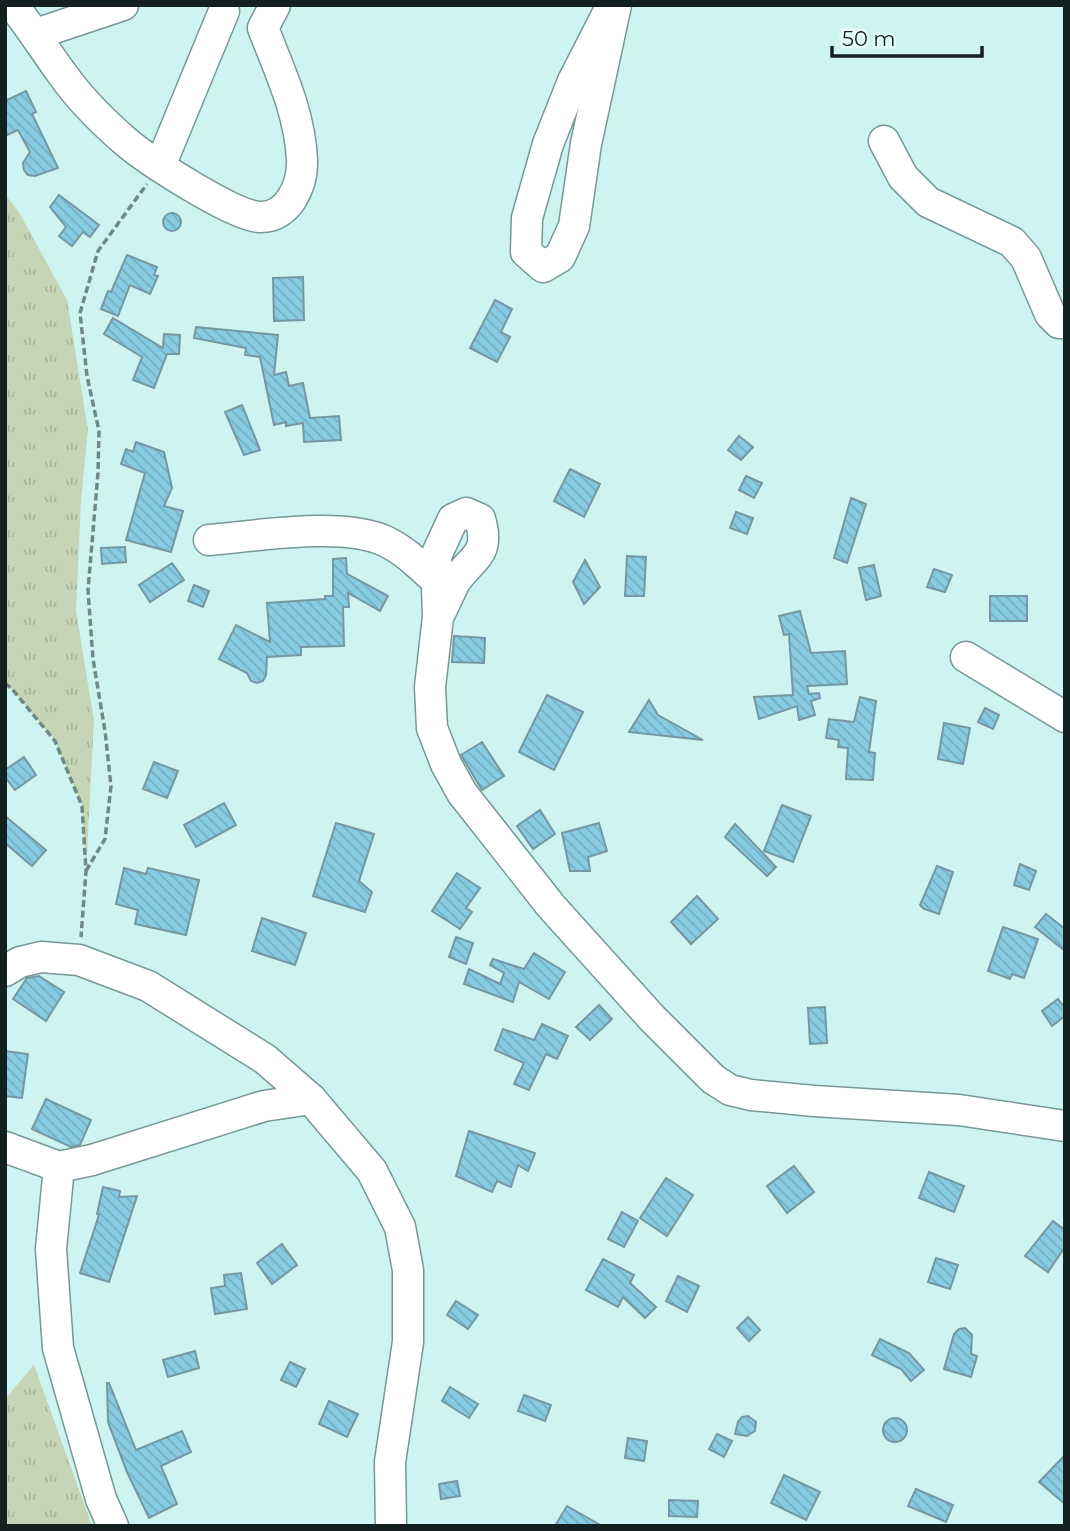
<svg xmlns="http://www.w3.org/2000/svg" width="1070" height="1531" font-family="Montserrat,sans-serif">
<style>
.grass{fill:url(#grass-tufts)}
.building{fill:url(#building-back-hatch);stroke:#7697a2;stroke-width:2}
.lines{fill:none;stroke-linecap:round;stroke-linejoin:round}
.minor-casing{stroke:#759996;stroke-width:33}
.path{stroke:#6f8987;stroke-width:3.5;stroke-dasharray:7 3.5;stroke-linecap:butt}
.minor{stroke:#fff;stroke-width:30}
</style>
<defs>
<pattern id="grass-tufts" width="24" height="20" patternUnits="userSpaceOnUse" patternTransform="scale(1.75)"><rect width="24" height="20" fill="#c5d5b5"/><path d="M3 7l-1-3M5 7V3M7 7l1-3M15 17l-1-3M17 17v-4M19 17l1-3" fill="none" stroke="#a8b79b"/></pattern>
<pattern id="building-back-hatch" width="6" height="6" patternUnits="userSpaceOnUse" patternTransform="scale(1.75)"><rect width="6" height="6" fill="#87cce3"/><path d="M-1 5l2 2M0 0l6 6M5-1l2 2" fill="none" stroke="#74afc2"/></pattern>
</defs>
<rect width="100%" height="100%" fill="#cdf4f1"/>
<g class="grass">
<polygon points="5,194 20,214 67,300 88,430 81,500 76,611 94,721 86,871 82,806 55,741 12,689 5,686"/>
<polygon points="34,1365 92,1526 5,1526 5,1399"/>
</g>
<g class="building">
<polygon points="26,91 36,112 32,114 58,168 35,176 28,175 24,170 23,163 30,152 18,130 5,136 5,101"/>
<polygon points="59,195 99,225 90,237 83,232 72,246 59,236 66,227 50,207"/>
<circle cx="172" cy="222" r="9"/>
<polygon points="127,255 157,267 154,275 158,276 150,294 130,285 118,316 101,309 108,291 111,292"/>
<polygon points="303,277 304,320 274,321 273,278"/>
<polygon points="495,300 512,309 501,332 510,337 497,362 470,348"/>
<polygon points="113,318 163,348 164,334 180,335 179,354 167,354 154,388 133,380 142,357 104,334"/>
<polygon points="196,327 278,335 274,375 286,372 289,386 303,383 310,418 339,416 341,440 304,442 303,423 286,426 286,422 274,425 260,357 245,355 246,348 194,338"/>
<polygon points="242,405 260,450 244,455 225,412"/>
<polygon points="739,436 753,447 741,460 728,450"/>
<polygon points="136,442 164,452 172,488 164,506 183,511 171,552 126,540 145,473 121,464 126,449 133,452"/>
<polygon points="570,469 600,484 584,517 554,501"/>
<polygon points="746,476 762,483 754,498 739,490"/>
<polygon points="851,498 866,504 847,563 834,558"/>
<polygon points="736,512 753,518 747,534 730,528"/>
<polygon points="125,547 126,562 102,564 101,548"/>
<polygon points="627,556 646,557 644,596 625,596"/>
<polygon points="346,558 347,574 388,596 380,611 348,593 349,607 343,607 344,646 301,647 301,655 267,657 266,675 263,681 257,683 251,681 247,673 219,659 236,625 270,642 267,603 325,599 325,596 333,596 333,559"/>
<polygon points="585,560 600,587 584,604 573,582"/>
<polygon points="172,563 184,580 150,602 139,585"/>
<polygon points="874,565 881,596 866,600 859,568"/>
<polygon points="934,569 952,575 945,592 927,587"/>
<polygon points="194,585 209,591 203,607 188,601"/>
<rect x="990" y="596" width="37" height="25"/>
<polygon points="800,611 811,653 845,651 847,684 807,686 809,694 819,693 820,698 811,701 815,715 799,720 797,706 759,719 754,697 793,695 789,634 784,635 779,616"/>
<polygon points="454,636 485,638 484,663 452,662"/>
<polygon points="547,695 583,712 554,770 519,752"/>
<polygon points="860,697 876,701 869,752 875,753 873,780 846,779 848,748 838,747 839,740 826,738 829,719 854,722"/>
<polygon points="649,700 658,715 703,740 629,732"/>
<polygon points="985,708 999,715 993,729 978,722"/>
<polygon points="944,723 970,728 963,764 938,759"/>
<polygon points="482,742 504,776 482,790 461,755"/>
<polygon points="24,757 36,775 15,790 5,777 5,770"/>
<polygon points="154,762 178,771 167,798 143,789"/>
<polygon points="224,803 236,825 196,847 184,825"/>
<polygon points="782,805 811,816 793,862 764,851"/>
<polygon points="540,810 555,834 533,849 517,826"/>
<polygon points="5,816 46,850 32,866 5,843"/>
<polygon points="336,823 374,834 359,881 372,892 365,912 313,896"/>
<polygon points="599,823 607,851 588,857 590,871 570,871 562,833"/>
<polygon points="735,824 776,867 767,876 725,837"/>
<polygon points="1020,864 1036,871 1029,890 1014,885"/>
<polygon points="937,866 953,872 939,914 924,909 920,905"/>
<polygon points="124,868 146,874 148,868 199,880 186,935 135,924 138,910 116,904"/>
<polygon points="457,873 480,888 466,908 472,912 460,929 432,911"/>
<polygon points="697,896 718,919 691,944 671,922"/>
<polygon points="1046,914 1065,929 1065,951 1035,927"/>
<polygon points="262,918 306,933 295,965 252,951"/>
<polygon points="1003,927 1038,939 1024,978 1012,974 1010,979 988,971"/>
<polygon points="456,937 473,943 466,964 449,957"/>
<polygon points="534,953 565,972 549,999 519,982 513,1002 464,984 469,969 500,984 504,973 490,965 493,959 524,969"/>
<polygon points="39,976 64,992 46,1021 13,999 27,978"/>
<polygon points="1058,999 1065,1008 1065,1016 1052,1026 1042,1011"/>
<polygon points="599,1005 612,1019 590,1040 576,1027"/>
<polygon points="825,1007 827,1043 810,1044 808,1008"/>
<polygon points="542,1024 568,1036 557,1059 546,1054 529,1090 514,1084 524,1063 495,1050 503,1029 534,1040"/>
<polygon points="5,1051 28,1054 22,1098 5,1096"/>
<polygon points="46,1099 91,1120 80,1145 71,1147 32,1129"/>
<polygon points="469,1131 535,1153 528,1171 518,1165 511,1187 497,1181 492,1192 456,1176"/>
<polygon points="794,1166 814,1192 787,1213 767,1186"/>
<polygon points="929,1172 964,1186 954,1212 919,1198"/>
<polygon points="666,1178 693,1195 667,1236 640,1218"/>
<polygon points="103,1187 120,1191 119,1197 137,1196 109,1282 80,1273 99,1215 97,1214"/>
<polygon points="622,1212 638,1221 624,1247 608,1239"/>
<polygon points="1053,1221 1065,1230 1065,1247 1048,1272 1025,1256"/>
<polygon points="282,1244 297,1265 272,1284 257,1263"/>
<polygon points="936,1258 958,1265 950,1289 928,1282"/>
<polygon points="603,1259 634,1275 630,1283 656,1307 645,1318 623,1297 618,1307 586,1290"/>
<polygon points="241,1273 247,1309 215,1314 211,1288 225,1286 224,1275"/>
<polygon points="678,1276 699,1286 687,1312 666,1301"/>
<polygon points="456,1301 478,1315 468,1329 447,1315"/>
<polygon points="748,1317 760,1330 749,1341 737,1328"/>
<polygon points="965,1328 972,1335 971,1354 977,1356 971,1377 944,1369 954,1334 959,1329"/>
<polygon points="880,1339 909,1353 924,1370 911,1381 901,1369 872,1355"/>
<polygon points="195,1351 199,1368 168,1377 163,1360"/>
<polygon points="290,1362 305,1369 296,1387 281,1380"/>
<polygon points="107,1383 109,1383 136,1450 182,1431 191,1452 161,1466 177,1504 149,1518 127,1472 108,1422"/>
<polygon points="450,1387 478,1404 469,1418 442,1401"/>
<polygon points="524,1395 551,1405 545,1421 518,1411"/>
<polygon points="329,1401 358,1414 347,1437 319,1424"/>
<polygon points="748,1416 756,1422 755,1431 747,1436 735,1434 738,1422 742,1417"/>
<circle cx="895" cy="1430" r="12"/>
<polygon points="717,1434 732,1441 724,1457 709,1449"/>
<polygon points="628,1438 647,1441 644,1461 625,1458"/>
<polygon points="1065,1455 1065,1504 1039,1482"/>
<polygon points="784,1475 820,1492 806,1520 771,1503"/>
<polygon points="457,1481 460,1496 441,1499 439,1484"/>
<polygon points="916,1489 953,1505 946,1522 908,1506"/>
<polygon points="669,1500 698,1501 697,1517 669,1516"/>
<polygon points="567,1506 602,1526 555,1526"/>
</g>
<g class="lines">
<defs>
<g id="minor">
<path d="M13,5C31,28 46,52 63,75C80,99 102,121 125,141C147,160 232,215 259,217C288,219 303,185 302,160C300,113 280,72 263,28L275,5"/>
<polyline points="612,5 573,81 548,144 527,218 526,252 543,267 560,257 574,226 586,144 616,5"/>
<polyline points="36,34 123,5"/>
<polyline points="884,141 903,177 928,202 1012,242 1026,258 1050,314 1059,323 1065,323"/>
<polyline points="160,166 224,11"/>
<path d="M209,540C257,536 345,521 387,542C407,552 422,568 438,582"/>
<path d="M438,617C444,606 449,593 455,582C472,556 491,556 480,519L466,513L453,519L436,556L438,617L430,687L432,728L446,764L462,793L551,906L652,1018L713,1079L730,1090L751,1095L814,1101L959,1110L1065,1126"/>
<polyline points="966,657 1065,717"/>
<polyline points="5,971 20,962 41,957 79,960 148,986 265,1059 311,1099 372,1171 400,1227 408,1270 408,1342 390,1462 391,1526"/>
<polyline points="5,1147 59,1167 92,1160 264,1106 311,1099"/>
<polyline points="59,1167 51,1249 58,1348 101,1499 113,1526"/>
</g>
</defs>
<use href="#minor" class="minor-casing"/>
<g class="path">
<polyline points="5,683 12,689 55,741 82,806 86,871 81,937"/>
<polyline points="86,871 105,839 111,786 105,731 93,659 88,590 98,473 99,431 87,376 80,313 98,251 147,184"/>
</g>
<use href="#minor" class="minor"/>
</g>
<rect width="1070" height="1531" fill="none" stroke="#12201f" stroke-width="14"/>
<path d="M832 46v10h150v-10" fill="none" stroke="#12201f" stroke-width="3.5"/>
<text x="842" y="46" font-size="21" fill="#12201f" stroke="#e7fefc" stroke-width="5" paint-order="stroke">50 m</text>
</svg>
